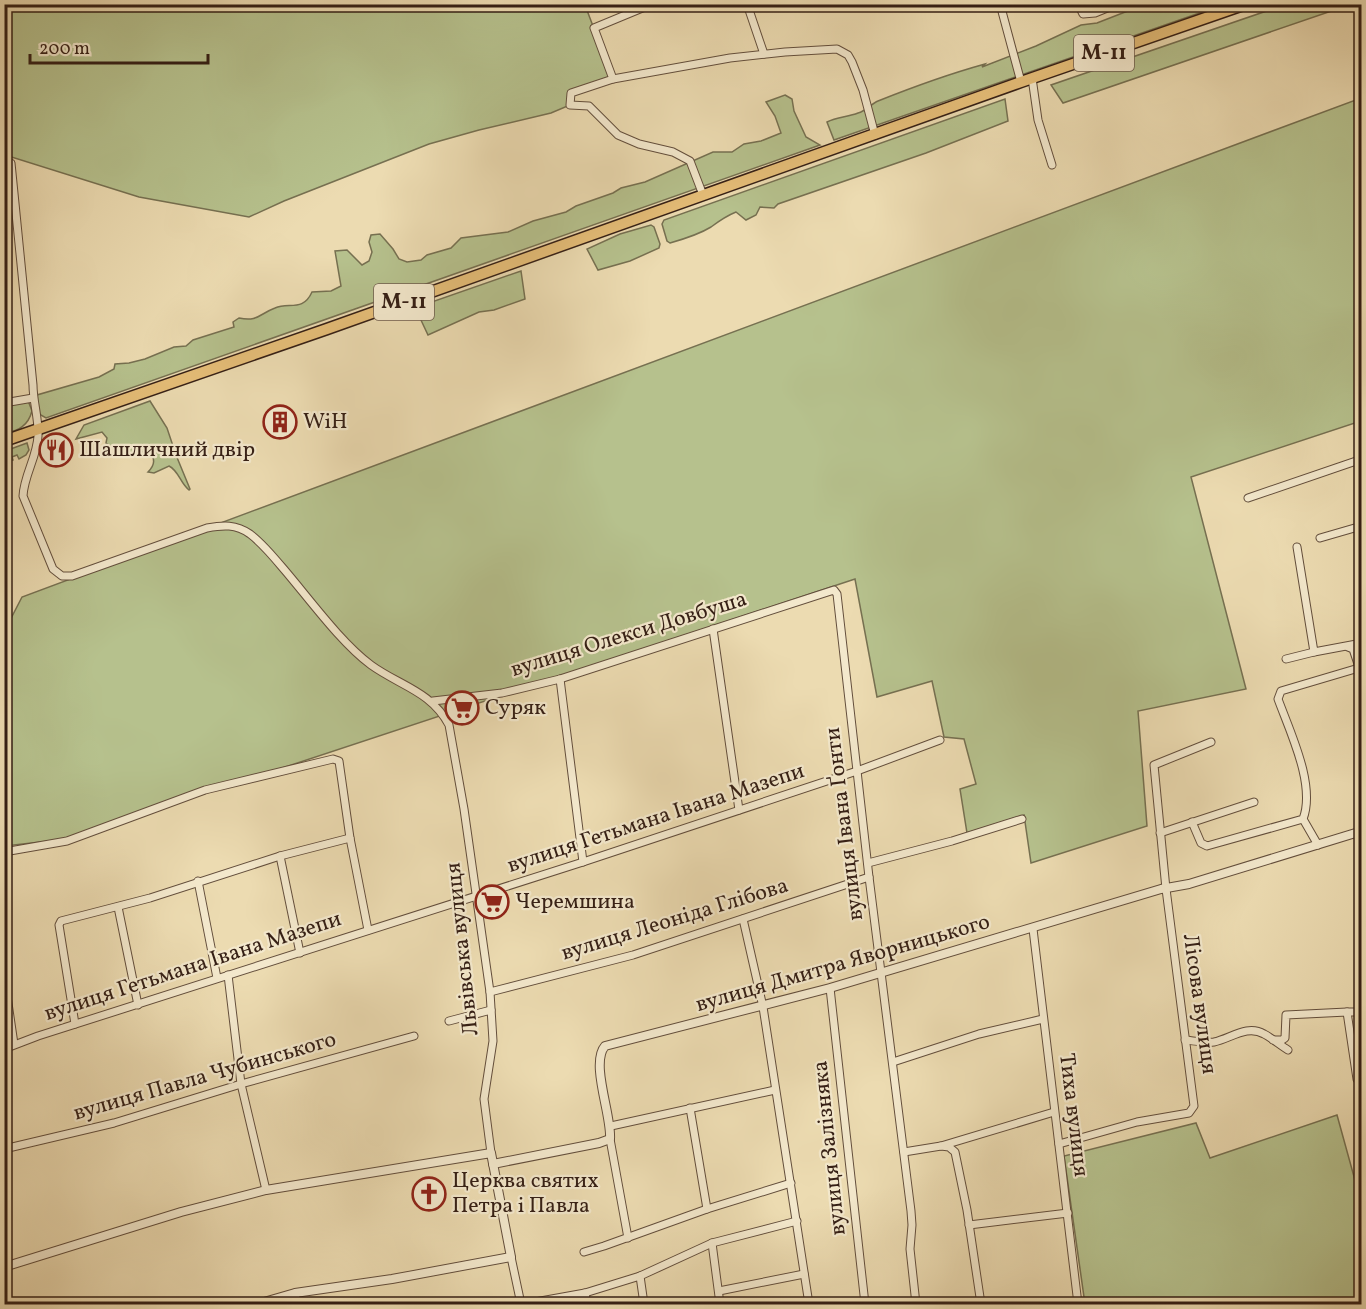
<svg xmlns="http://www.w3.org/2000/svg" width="1366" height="1309" font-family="Vollkorn,serif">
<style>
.green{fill:#b6c18d;stroke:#767051;stroke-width:1.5}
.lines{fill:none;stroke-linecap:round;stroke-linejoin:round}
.minor-casing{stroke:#634e3c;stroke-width:9}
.tertiary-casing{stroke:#634e3c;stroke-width:10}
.trunk-casing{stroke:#351f15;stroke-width:13}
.minor{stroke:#f3e8cc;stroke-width:7}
.tertiary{stroke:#f3e8cc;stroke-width:8}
.trunk{stroke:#e6be78;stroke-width:10}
.labels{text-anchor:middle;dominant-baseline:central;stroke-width:4.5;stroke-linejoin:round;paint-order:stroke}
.shield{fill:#f3e8cc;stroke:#6e5b4c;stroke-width:1.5}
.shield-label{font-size:21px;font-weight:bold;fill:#351f15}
.poi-label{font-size:22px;fill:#351f15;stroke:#f3e8cc;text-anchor:start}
.street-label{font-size:22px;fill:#351f15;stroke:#f3e8cc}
</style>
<rect width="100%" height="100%" fill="#ecdbb1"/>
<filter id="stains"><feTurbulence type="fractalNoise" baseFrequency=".00333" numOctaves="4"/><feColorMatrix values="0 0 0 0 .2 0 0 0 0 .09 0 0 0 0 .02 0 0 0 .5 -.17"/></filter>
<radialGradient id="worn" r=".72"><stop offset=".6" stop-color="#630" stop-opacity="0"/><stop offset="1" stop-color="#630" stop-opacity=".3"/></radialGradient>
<g class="green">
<path d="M1149,4L1210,5L1211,9L834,140L827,122C837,117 848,117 858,113C866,111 871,104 878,101C913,87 949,74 985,64L982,67L1036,46L1081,25L1097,23L1138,7Z"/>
<polygon points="4,5 585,5 613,79 571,92 570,105 551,113 479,130 429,144 284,201 249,217 139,197 5,155"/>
<polygon points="1284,5 1349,5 1063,103 1051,85"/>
<path d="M785,95L792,99L794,111L806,137L820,145L46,418L39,414L34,401L37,395L99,377L114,369L115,364L129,363L145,359L174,347L186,346L193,340L234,327L233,322L239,318C258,322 259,314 275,308C289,302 303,312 312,292L331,291L341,286L335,251L347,250L362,265L369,261L372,252L369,242L371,235L380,234L393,249L399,259L407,262L421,260L427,255L451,248L461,238L508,232L533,221L566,212L576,206L613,193L621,188L645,182L713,152H732L744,144L761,141L781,133L775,116L766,102Z"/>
<polygon points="1361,98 1361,421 1191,477 1246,689 1138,711 1147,826 1031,863 1024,815 967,833 960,789 976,784 964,739 944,737 932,681 877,697 855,579 67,839 5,846 4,632 22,597"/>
<path d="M1005,99L1008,121L926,153L778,204L774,208L760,207L756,215L746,220L736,212C726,216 719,221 711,227C698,235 684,239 670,243L667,241L662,224L664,220Z"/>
<polygon points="651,225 654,227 660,244 659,248 630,261 598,270 587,249 620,234"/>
<polygon points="521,271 525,299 494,310 479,312 428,335 420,318 423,305"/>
<path d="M24,398L29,403L32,411C28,426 19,430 5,434V402Z"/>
<path d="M150,401L167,428L176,455L190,489L189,490C180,483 179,471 169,466L154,473L148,472C155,465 156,458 148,451C128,453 123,458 106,443L107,438L102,432L76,439L84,425Z"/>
<polygon points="27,443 29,450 26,455 19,459 17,455 12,457 13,460 5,462 5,451"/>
<polygon points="1337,1115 1361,1202 1361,1304 1085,1304 1064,1156 1196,1123 1210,1158"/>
</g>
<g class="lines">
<defs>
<g id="minor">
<polyline points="652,4 594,28 613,79 571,93 570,105 589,106 618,135 639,144 673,152 690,161 703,195"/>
<polyline points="747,4 764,54"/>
<polyline points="1000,4 1021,82"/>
<polyline points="1078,4 1083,14 1095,13 1117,4"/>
<polyline points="1032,78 1038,120 1052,165"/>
<polyline points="613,79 730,58 785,52 837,49 848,55 852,62 863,90 875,135"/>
<path d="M4,161L11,163L33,385C33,402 39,419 38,436C37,457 24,475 23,496L53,569L62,576H72L207,528C223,525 236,524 250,534C262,543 272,555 282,567C308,597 340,642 371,665C400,686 431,691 449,725L464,809L490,992L493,1041L484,1099L491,1153"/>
<polyline points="4,403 33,398"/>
<polyline points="1248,498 1362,459"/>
<polyline points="1320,538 1358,527 1362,562"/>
<polyline points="1297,547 1314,652 1362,643"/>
<polyline points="713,629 739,810"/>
<polyline points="1348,647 1353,649 1359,667"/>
<polyline points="1286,659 1314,652"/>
<polyline points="560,679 583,862"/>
<polyline points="433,701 502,693 560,679 834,590 837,594 869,877 911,1211 912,1225 910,1249 916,1304"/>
<polyline points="1303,819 1318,845"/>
<path d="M1192,822L1201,843L1207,846L1303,819C1316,785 1290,732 1278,699L1281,691L1362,667"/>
<polyline points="1160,833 1254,802"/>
<polyline points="4,852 67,841 205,790 333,759 339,761 350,838 368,930"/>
<polyline points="280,856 300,953"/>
<polyline points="868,863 952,841 1022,819"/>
<polyline points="198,881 217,978"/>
<polyline points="118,907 138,1005"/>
<polyline points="743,919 763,1007 809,1304"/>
<polyline points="1033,929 1078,1304"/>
<polyline points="228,975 241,1084 266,1190"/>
<polyline points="4,976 14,1044"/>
<polyline points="830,988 865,1304"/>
<polyline points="490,992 633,955 869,877"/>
<polyline points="1347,1012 1362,1012"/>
<polyline points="449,1021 491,1010"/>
<polyline points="75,1024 59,925 61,921 150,898 280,856 350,838"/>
<path d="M1185,1040C1195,1041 1205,1043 1214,1042C1230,1039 1247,1024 1264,1034C1272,1038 1280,1045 1288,1050"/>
<polyline points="1273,1040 1282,1040 1285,1038 1286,1015 1347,1012 1357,1079 1362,1087"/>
<polyline points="4,1049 38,1036 583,862 857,771 940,740"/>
<polyline points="893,1062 979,1034 1043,1019"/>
<polyline points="690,1108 707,1209"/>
<polyline points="611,1126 775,1090"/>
<polyline points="610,1139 628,1238"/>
<polyline points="1059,1144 1137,1122 1189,1113 1194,1106 1166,889 1154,765 1211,742"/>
<polyline points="941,1146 949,1147 955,1152 967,1210 981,1304"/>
<polyline points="4,1149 114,1123 241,1084 414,1036"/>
<polyline points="904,1152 941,1146 1054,1112"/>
<polyline points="969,1225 1068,1213"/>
<polyline points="712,1243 720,1304"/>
<polyline points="584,1252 604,1246 707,1209 791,1183"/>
<polyline points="511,1257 521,1304"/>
<polyline points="640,1276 644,1304"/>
<polyline points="719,1291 804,1274"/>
<polyline points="295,1293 297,1304"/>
<polyline points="585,1293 587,1304"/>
<polyline points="524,1304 585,1293 640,1276 712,1243 797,1221"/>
</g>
<g id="tertiary">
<path d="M493,1164L599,1143L610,1139C612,1116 590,1063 605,1046L830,988L1161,889L1189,884L1362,831"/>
<polyline points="4,1267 181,1212 266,1190 491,1153 511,1257 392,1279 295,1293 257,1304"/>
</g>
<polyline id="trunk" points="4,441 327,329 1021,82 1246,4"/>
</defs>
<use href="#minor" class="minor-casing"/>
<use href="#tertiary" class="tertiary-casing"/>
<use href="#trunk" class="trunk-casing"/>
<use href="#minor" class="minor"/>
<use href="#tertiary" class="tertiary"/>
<use href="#trunk" class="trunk"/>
</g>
<defs>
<symbol id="building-ring" viewBox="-11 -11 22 22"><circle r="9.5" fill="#f3e8cc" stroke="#8f2418" stroke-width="1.5"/><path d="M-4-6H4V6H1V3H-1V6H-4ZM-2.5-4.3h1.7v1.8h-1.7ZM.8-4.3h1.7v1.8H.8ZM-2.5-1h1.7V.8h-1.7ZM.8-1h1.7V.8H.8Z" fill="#8f2418"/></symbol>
<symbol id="restaurant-ring" viewBox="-11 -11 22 22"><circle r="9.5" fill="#f3e8cc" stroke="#8f2418" stroke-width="1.5"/><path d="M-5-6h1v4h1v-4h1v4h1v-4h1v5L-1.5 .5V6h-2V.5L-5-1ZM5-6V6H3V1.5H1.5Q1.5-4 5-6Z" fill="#8f2418"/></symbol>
<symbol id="supermarket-ring" viewBox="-11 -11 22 22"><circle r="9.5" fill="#f3e8cc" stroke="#8f2418" stroke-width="1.5"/><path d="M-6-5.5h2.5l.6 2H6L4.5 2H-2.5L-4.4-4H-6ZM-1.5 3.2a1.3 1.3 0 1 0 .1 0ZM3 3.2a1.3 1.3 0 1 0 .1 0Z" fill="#8f2418"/></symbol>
<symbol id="church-ring" viewBox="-11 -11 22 22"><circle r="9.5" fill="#f3e8cc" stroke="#8f2418" stroke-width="1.5"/><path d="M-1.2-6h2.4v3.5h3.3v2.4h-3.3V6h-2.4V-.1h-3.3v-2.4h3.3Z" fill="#8f2418"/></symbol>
</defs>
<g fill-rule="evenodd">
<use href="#building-ring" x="261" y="403" width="38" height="38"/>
<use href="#restaurant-ring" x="37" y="431" width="38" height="38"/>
<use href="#supermarket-ring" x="443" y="689" width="38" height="38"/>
<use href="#supermarket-ring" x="473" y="883" width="38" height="38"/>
<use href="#church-ring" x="410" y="1175" width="38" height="38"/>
</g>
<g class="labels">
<g class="shield">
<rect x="1074" y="35" width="60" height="36" rx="4.5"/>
<rect x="374" y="284" width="60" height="36" rx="4.5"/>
</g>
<g class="shield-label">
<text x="1104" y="53">М-11</text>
<text x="404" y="302">М-11</text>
</g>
<g class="poi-label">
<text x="303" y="422">WiH</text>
<text x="79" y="450">Шашличний двір</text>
<text x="485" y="708">Суряк</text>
<text x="515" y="902">Черемшина</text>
<text x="452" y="1181">Церква святих<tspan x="452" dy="25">Петра і Павла</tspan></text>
</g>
<g class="street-label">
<text transform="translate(629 635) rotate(-17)">вулиця Олекси Довбуша</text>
<text transform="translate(656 819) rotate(-18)">вулиця Гетьмана Івана Мазепи</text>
<text transform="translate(845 824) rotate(-97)">вулиця Івана Ґонти</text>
<text transform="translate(675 920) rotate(-17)">вулиця Леоніда Глібова</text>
<text transform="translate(463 949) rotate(-96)">Львівська вулиця</text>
<text transform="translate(843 964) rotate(-16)">вулиця Дмитра Яворницького</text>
<text transform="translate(193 967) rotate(-18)">вулиця Гетьмана Івана Мазепи</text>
<text transform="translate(1199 1004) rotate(82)">Лісова вулиця</text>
<text transform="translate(205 1077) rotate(-16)">вулиця Павла Чубинського</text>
<text transform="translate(1073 1115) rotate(83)">Тиха вулиця</text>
<text transform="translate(830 1148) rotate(-96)">вулиця Залізняка</text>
</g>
</g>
<rect width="1366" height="1309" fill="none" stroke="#ecdbb1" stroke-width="24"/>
<rect x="6" y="6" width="1354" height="1297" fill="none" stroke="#351f15" stroke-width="3"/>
<rect x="12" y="12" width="1342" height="1285" fill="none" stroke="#351f15" stroke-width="1.5"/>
<path d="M30 54v9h178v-9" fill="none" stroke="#351f15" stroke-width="3"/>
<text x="39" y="54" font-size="18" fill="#351f15" stroke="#f3e8cc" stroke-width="4.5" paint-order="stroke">200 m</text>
<rect width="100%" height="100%" filter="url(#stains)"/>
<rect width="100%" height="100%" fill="url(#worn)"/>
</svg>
